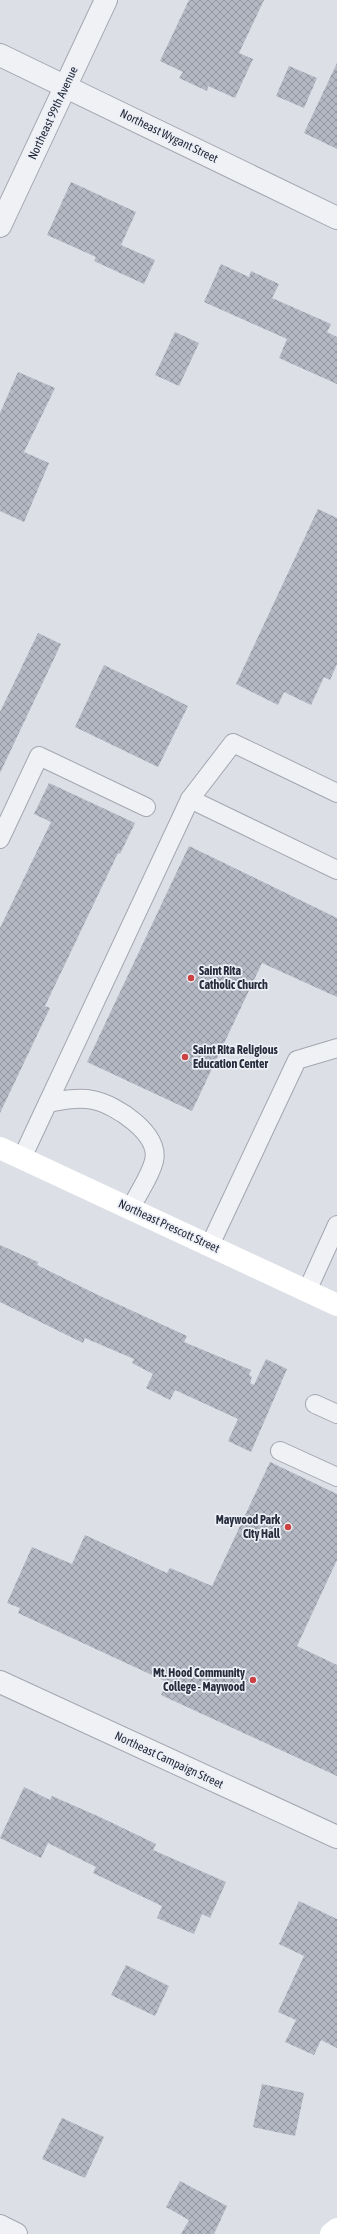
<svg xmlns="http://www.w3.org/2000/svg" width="337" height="2234" font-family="'Asap Condensed',sans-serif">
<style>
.building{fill:url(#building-cross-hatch)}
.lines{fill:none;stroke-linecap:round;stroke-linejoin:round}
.lane-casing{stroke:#a3a6b1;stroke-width:20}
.street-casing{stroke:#a3a6b1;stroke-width:24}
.lane{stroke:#f0f1f5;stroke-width:18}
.street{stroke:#f0f1f5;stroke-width:22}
.secondary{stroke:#fff;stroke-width:22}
.poi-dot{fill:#cc4243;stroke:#eceff5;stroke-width:1.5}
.labels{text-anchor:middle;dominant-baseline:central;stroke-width:3.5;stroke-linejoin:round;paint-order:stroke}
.street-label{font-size:12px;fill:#272c3d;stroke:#eceff5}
.poi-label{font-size:12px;font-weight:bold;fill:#272c3d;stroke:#eceff5;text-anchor:start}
</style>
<defs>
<pattern id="building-cross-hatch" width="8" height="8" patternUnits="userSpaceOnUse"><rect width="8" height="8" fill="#b4b8c3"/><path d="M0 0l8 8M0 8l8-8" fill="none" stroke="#9296a0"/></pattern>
</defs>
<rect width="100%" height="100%" fill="#dddfe7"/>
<g class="building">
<polygon points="189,0 264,0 239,53 253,59 235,98 208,86 207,91 179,78 183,72 160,61"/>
<polygon points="337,63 337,149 304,133"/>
<polygon points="289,66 317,78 304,108 276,96"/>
<polygon points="71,182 136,212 121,245 155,260 144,284 94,261 96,257 47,235"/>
<polygon points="221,264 249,277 251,271 279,284 272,298 331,324 327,332 337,337 337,384 279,358 287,339 204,302"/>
<polygon points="175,332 199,343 179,386 155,375"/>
<polygon points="18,372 55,388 24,452 49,463 24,522 0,511 0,413"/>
<polygon points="318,509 337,518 337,664 330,680 324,677 311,705 284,692 278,705 236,684"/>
<polygon points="38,633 61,644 0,773 0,712"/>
<polygon points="104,665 188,706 158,767 75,727"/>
<polygon points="49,783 135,823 120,854 118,853 45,1006 50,1008 0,1113 0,928 51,822 34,814"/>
<polygon points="189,846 337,918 337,997 262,963 192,1111 87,1062"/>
<polygon points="0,1245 38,1262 37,1265 98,1295 187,1336 184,1342 251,1370 249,1375 252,1377 250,1383 254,1385 266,1359 287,1369 251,1452 228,1441 238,1419 175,1390 170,1400 146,1388 153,1374 132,1363 134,1359 85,1338 83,1343 0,1302"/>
<polygon points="270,1462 337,1494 337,1560 297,1646 337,1665 337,1776 161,1695 167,1682 18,1613 20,1608 7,1603 32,1547 72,1564 85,1535 167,1573 170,1568 212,1586"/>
<polygon points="24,1787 50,1800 52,1796 102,1818 156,1844 153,1850 226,1882 210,1918 202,1914 194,1934 157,1918 162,1906 93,1873 96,1867 48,1843 41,1858 0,1838"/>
<polygon points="299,1901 337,1919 337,2048 321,2040 314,2055 285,2042 296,2020 278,2012 304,1956 279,1944"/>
<polygon points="126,1965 169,1986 155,2016 111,1995"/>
<polygon points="262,2084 304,2093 295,2136 253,2127"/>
<polygon points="62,2118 104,2137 85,2178 42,2159"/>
<polygon points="180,2181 227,2206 214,2234 181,2234 189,2220 166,2207"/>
</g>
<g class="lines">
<defs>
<g id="lane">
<polyline points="190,799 233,743 337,793"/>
<polyline points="0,839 39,756 146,807"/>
<path d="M48,1103C63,1100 78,1097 93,1100C115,1104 161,1134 154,1161C150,1177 138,1193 131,1208"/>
<polyline points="22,1158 190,799 337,870"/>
<polyline points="210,1245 297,1060 337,1048"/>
<polyline points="307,1291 337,1225"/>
<polyline points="315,1404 337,1414"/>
<polyline points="280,1451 337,1477"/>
</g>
<g id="street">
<polyline points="0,55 337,218"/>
<polyline points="0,226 106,0"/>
<polyline points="0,1682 337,1837"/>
<polyline points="0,2226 16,2234"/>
</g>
</defs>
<use href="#lane" class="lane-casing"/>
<use href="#street" class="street-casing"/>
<use href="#lane" class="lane"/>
<use href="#street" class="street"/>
<g class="secondary">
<polyline points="0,1148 337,1305"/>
<polyline points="331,2234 337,2229"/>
</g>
</g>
<g class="poi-dot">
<circle cx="191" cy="978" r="4"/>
<circle cx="185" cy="1057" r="4"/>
<circle cx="288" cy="1527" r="4"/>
<circle cx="253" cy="1680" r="4"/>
</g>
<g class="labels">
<g class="street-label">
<text transform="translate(53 113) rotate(-65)">Northeast 99th Avenue</text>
<text transform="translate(169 136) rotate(26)">Northeast Wygant Street</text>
<text transform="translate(169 1226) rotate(25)">Northeast Prescott Street</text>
<text transform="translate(169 1760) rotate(25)">Northeast Campaign Street</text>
</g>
<g class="poi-label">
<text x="199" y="971">Saint Rita<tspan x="199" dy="14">Catholic Church</tspan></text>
<text x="193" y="1050">Saint Rita Religious<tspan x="193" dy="14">Education Center</tspan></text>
<text x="280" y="1520" text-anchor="end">Maywood Park<tspan x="280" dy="14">City Hall</tspan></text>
<text x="245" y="1673" text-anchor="end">Mt. Hood Community<tspan x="245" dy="14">College - Maywood</tspan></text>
</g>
</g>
</svg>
